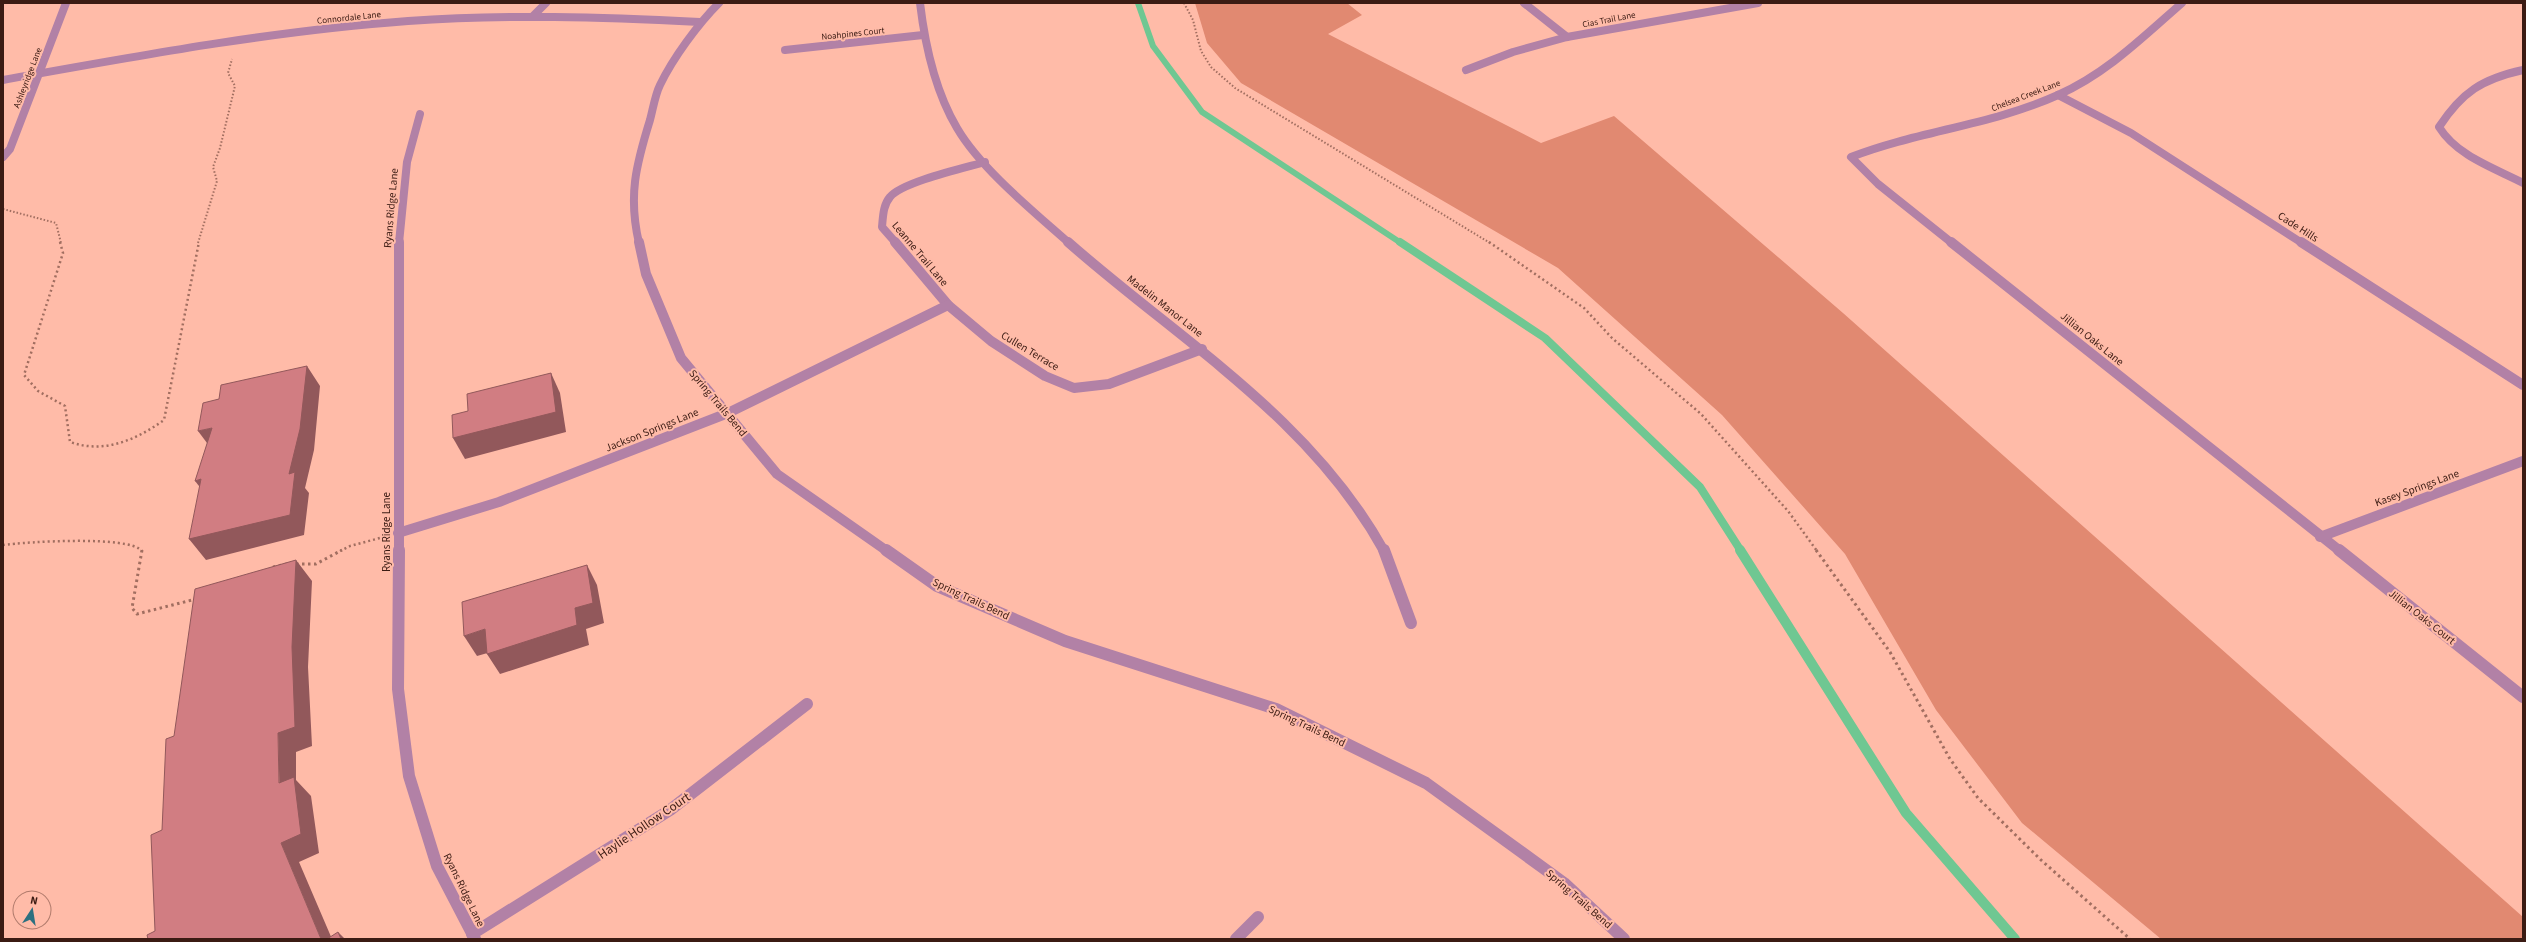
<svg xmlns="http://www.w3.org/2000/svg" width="2526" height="942" font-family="'Source Sans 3',sans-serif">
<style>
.green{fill:#e18971}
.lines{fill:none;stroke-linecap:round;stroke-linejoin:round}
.stream-far2{stroke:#6fc792;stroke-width:6}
.stream-far1{stroke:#6fc792;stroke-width:8}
.stream{stroke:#6fc792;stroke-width:10}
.path-far2{stroke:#a16e60;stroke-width:2;stroke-dasharray:1.5 2;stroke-linecap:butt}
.path-far1{stroke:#a16e60;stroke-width:2.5;stroke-dasharray:2 3;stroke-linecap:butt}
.path{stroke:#a16e60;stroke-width:3;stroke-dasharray:2.5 3.5;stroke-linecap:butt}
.minor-far2{stroke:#b281a6;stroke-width:8}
.minor-far1{stroke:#b281a6;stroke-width:10}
.minor{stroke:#b281a6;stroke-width:12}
.shaded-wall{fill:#92585b}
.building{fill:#d17d82;stroke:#92585b}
.labels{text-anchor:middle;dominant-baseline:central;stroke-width:4;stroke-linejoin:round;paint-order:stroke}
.far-street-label{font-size:9px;fill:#3b1b13;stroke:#ffbba8}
.street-label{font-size:11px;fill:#3b1b13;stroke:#ffbba8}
.near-street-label{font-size:13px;fill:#3b1b13;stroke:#ffbba8}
</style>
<rect width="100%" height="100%" fill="#ffbba8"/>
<polygon class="green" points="1195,3 1347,3 1362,15 1328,34 1541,143 1614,116 1843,313 2523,917 2523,939 2161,939 2022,823 1936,710 1845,554 1722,415 1558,268 1241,83 1207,43"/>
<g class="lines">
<polyline class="stream-far2" points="1138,3 1153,46 1202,112 1401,243"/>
<polyline class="stream-far1" points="1400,242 1545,338 1700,487 1741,551"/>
<polyline class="stream" points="1740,550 1906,813 2015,939"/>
<g class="path-far2">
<polyline points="1184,3 1193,20 1201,51 1211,67 1235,88 1490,243"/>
<polyline points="3,209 56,223 61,243"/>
<polyline points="198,243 217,181 213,167 220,148 235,86 228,73 232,59"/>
</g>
<g class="path-far1">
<path d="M60,242L63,253L24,375L38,391L65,406L70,442C104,454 136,440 164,420L199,242"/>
<polyline points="1489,242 1584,308 1612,338 1701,414 1788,511 1817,551"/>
<path d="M3,545C26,542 129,535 142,551"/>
<polyline points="340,551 350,546 380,538"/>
</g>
<g class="path">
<polyline points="142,550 132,608 137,614 196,599"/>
<polyline points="1816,550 1890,652 1950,759 1978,798 2041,860 2130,939"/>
<polyline points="296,564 316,564 342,550"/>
<polyline points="273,567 287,564"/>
</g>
<g class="minor-far2">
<path d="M920,3C925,45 935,91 957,128C981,169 1033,211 1069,243"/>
<polyline points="1524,3 1567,37"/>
<polyline points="533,16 546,3"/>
<polyline points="785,50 923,35"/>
<polyline points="1466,70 1513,52 1567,37 1758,3"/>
<path d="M2523,70C2482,79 2462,92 2439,127C2457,156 2494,168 2523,183"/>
<path d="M3,80C137,56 271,31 408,21C505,14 603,17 700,22"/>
<polyline points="2058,95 2131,133 2302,243"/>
<polyline points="3,157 10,149 66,3"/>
<polyline points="399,243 407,162 420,114"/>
<path d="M639,243C628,196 636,165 650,120C653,109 655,95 660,85C673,58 698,24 719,3"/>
<path d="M896,243L882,227C883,217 883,205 890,197C902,182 964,168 985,162"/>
<path d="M1952,243L1878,184L1851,157C1918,131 1992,125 2058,95C2106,74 2143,37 2182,3"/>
</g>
<g class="minor-far1">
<polyline points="399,242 399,551"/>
<polyline points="639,242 646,274 681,358 777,474 887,551"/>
<polyline points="895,242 948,305 991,341 1045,376 1074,388 1109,384 1202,349"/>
<path d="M1068,242C1179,340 1310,417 1384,551"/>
<polyline points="1951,242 2340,551"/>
<polyline points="2301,242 2523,385"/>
<polyline points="398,533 499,502 728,413 948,305"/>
<polyline points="2320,537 2523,461"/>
</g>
<g class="minor">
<polyline points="399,550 398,689 409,776 437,866 475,939"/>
<polyline points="886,550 937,586 1065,641 1276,709 1426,783 1564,883 1624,939"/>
<polyline points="1384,550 1411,623"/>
<polyline points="2339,550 2523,697"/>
<polyline points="472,934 670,810 807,704"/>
<polyline points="1236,939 1258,917"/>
</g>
</g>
<g class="shaded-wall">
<polygon points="307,366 320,386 314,450 305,488 309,493 304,535 206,560 189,539"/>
<polygon points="551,373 560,393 566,432 465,459 453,438"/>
<polygon points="212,428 213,451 198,431"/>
<polygon points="201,479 211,501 195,481"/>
<polygon points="296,560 312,581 308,667 312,746 296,752 296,780 311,796 319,853 299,862 332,939 321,939 281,843 278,733"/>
<polygon points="587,565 597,585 604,623 586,629 589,645 500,674 487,654 575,608"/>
<polygon points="485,629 498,650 477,656 464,636"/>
<polygon points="338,932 345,939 341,939"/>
</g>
<g class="building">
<polygon points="307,366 300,429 289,474 295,472 290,515 189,539 201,479 195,481 212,428 198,431 203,403 219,399 221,385"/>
<polygon points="551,373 556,412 453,438 452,415 468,411 467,394"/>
<polygon points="296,560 292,647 295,727 278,733 279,783 294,777 301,834 281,843 321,939 148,939 147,935 155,931 151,835 162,830 166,739 174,736 195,589"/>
<polygon points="587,565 593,603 575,608 577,625 487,654 485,629 464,636 462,602"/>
<polygon points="338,932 341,939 327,939"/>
</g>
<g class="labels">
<g class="far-street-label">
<text transform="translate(349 18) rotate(-6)">Connordale Lane</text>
<text transform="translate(1609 20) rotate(-11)">Cias Trail Lane</text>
<text transform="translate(853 34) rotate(-6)">Noahpines Court</text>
<text transform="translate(28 78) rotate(-69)">Ashleyridge Lane</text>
<text transform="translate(2026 96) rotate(-21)">Chelsea Creek Lane</text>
</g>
<g class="street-label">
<text transform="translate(391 208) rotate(-85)">Ryans Ridge Lane</text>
<text transform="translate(2298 227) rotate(33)">Cade Hills</text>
<text transform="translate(920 254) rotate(50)">Leanne Trail Lane</text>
<text transform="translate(1165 306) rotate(38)">Madelin Manor Lane</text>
<text transform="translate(2092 339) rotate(39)">Jillian Oaks Lane</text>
<text transform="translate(1030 351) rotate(31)">Cullen Terrace</text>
<text transform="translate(718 403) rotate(50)">Spring Trails Bend</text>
<text transform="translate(652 430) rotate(-22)">Jackson Springs Lane</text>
<text transform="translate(2417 488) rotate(-20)">Kasey Springs Lane</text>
<text transform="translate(386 532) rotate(-90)">Ryans Ridge Lane</text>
<text transform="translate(971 599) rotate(25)">Spring Trails Bend</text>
<text transform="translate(2422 617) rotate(38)">Jillian Oaks Court</text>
<text transform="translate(1307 726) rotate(25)">Spring Trails Bend</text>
<text transform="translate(464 890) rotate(64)">Ryans Ridge Lane</text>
<text transform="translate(1579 899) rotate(41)">Spring Trails Bend</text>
</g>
<g class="near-street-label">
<text transform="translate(644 826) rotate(-34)">Haylie Hollow Court</text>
</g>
</g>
<rect width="2526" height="942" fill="none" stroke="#3b1b13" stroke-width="8"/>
<g transform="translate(32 910) rotate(12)"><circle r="19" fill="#ffbba8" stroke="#b17b6c"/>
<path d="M0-3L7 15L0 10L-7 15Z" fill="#2c7080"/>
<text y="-6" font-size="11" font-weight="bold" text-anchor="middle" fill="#3b1b13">N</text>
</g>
</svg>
